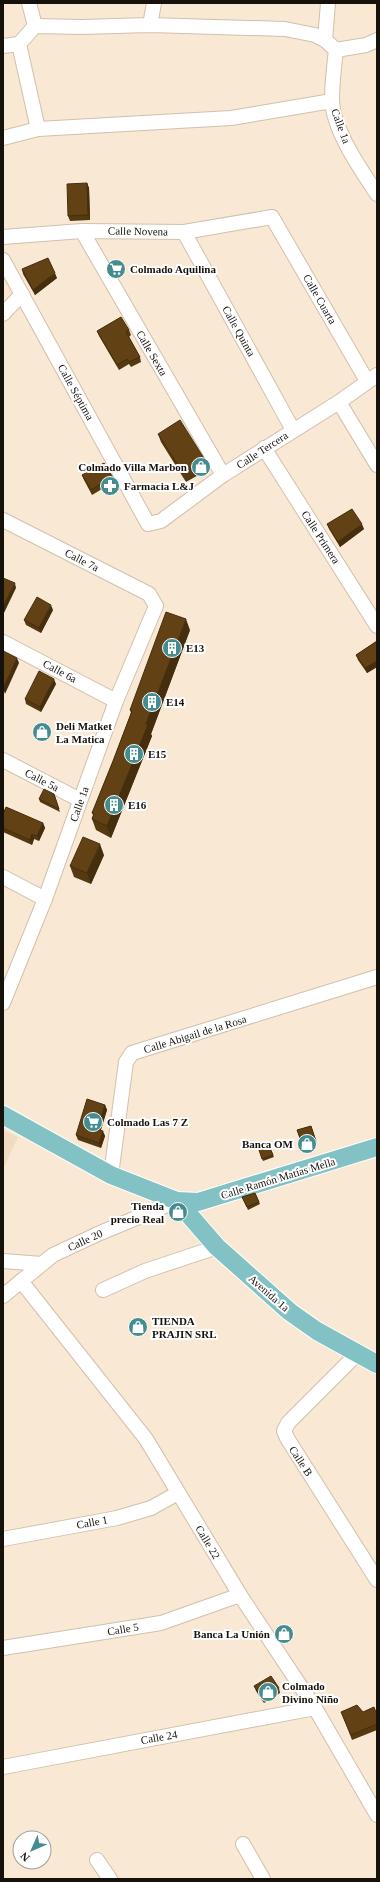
<svg xmlns="http://www.w3.org/2000/svg" width="380" height="1882" font-family="'Times New Roman',serif">
<style>
.built{fill:#f1dbc1}
.lines{fill:none;stroke-linecap:round;stroke-linejoin:round}
.minor-casing{stroke:#d1c0ad;stroke-width:16}
.major-casing{stroke:#fff;stroke-width:20}
.minor{stroke:#fff;stroke-width:14}
.major{stroke:#82c1c4;stroke-width:18}
.wall{fill:#543911}
.shaded-wall{fill:#452e0e}
.building{fill:#624214;stroke:#452e0e}
.labels{text-anchor:middle;dominant-baseline:central;stroke-width:4;stroke-linejoin:round;paint-order:stroke}
.street-label{font-size:11px;fill:#16110a;stroke:#fff}
.poi-label{font-size:11px;font-weight:bold;fill:#16110a;stroke:#fff;text-anchor:start}
</style>
<rect width="100%" height="100%" fill="#f9e8d4"/>
<polygon class="built" points="3,1130 18,1137 3,1169"/>
<g class="lines">
<defs>
<g id="minor">
<polyline points="29,3 35,26"/>
<polyline points="150,25 154,3"/>
<polyline points="325,40 328,3"/>
<polyline points="19,44 38,129"/>
<polyline points="3,46 19,44 35,26 81,27 150,25 285,29 315,35 325,40 336,50 366,45 377,40"/>
<path d="M336,50C334,67 332,84 332,100C333,130 361,170 377,194"/>
<polyline points="3,138 38,129 231,118 332,101"/>
<polyline points="82,231 223,475"/>
<polyline points="184,232 293,430"/>
<polyline points="3,237 82,231 184,232 272,217 367,381"/>
<polyline points="3,260 148,524 161,521 223,475 339,402 377,375"/>
<polyline points="3,314 22,294"/>
<polyline points="339,402 377,465"/>
<polyline points="264,448 377,626"/>
<polyline points="3,520 149,594 156,606 116,701 45,899 3,1003"/>
<polyline points="3,642 116,701"/>
<polyline points="3,760 80,800"/>
<polyline points="3,877 45,899"/>
<polyline points="111,1175 126,1062 132,1053 377,977"/>
<polyline points="3,1261 42,1264"/>
<polyline points="21,1281 146,1439 240,1595 315,1708 377,1815"/>
<polyline points="103,1290 145,1271 217,1247"/>
<polyline points="3,1296 53,1255 100,1233 177,1201"/>
<polyline points="357,1354 288,1423 284,1431 287,1438 377,1580"/>
<polyline points="3,1539 117,1518 151,1508 178,1493"/>
<polyline points="3,1648 161,1623 240,1595"/>
<polyline points="3,1767 315,1708"/>
<polyline points="243,1844 263,1879"/>
<polyline points="97,1860 110,1879"/>
</g>
<g id="major">
<polyline points="3,1115 111,1175 177,1201 198,1202 377,1147"/>
<polyline points="177,1201 217,1247 290,1312 317,1331 377,1364"/>
</g>
</defs>
<use href="#minor" class="minor-casing"/>
<use href="#major" class="major-casing"/>
<use href="#minor" class="minor"/>
<use href="#major" class="major"/>
</g>
<g class="wall">
<polygon points="87,183 89,188 90,220 70,221 68,216"/>
<polygon points="22,269 57,278 35,295 23,274"/>
<polygon points="129,330 131,335 129,337 140,357 141,362 131,367 129,364 119,370 99,336 97,331"/>
<polygon points="158,434 205,460 209,469 186,482 161,442"/>
<polygon points="82,475 115,481 117,487 105,493 102,489 92,495 84,480"/>
<polygon points="327,524 364,529 340,547 329,529"/>
<polygon points="53,610 41,633 26,625 24,620"/>
<polygon points="190,630 151,734 152,736 111,838 96,830 92,819 93,815 92,813 113,761 131,713 130,710"/>
<polygon points="377,641 377,667 367,673 358,660 356,655"/>
<polygon points="56,684 41,712 26,704 25,699"/>
<polygon points="54,794 60,812 40,802 39,799"/>
<polygon points="3,814 43,823 45,828 39,841 34,839 32,845 3,832"/>
<polygon points="104,855 91,884 74,877 70,866"/>
<polygon points="105,1105 107,1110 101,1130 105,1136 101,1148 78,1140 76,1135"/>
<polygon points="311,1126 317,1144 303,1148 297,1130"/>
<polygon points="268,1143 274,1157 263,1161 258,1147"/>
<polygon points="255,1193 260,1204 248,1210 242,1197"/>
<polygon points="254,1686 279,1688 280,1693 264,1703 256,1691"/>
<polygon points="377,1715 377,1730 352,1740 343,1717"/>
</g>
<g class="shaded-wall">
<polygon points="87,183 89,188 90,220 88,215"/>
<polygon points="55,273 57,278 35,295 33,290"/>
<polygon points="362,524 364,529 340,547 338,542"/>
<polygon points="15,583 16,588 3,615 3,606"/>
<polygon points="51,605 53,610 41,633 39,628"/>
<polygon points="186,619 190,630 151,734 152,736 111,838 107,826 146,724"/>
<polygon points="17,658 19,663 5,694 3,688"/>
<polygon points="377,661 377,667 367,673 365,668"/>
<polygon points="54,679 56,684 41,712 40,707"/>
<polygon points="43,823 45,828 39,841 37,836"/>
<polygon points="32,834 34,839 32,845 30,840"/>
<polygon points="100,844 104,855 91,884 87,873"/>
<polygon points="105,1105 107,1110 99,1134 97,1129"/>
<polygon points="103,1131 105,1136 101,1148 99,1143"/>
</g>
<g class="building">
<polygon points="87,183 88,215 68,216 67,184"/>
<polygon points="48,258 55,273 33,290 22,269"/>
<polygon points="121,317 129,330 126,332 140,357 129,362 127,359 117,365 97,331"/>
<polygon points="180,420 205,460 183,473 158,434"/>
<polygon points="104,463 115,481 103,488 101,484 91,490 82,475"/>
<polygon points="352,509 362,524 338,542 327,524"/>
<polygon points="3,578 15,583 3,606"/>
<polygon points="37,597 51,605 39,628 24,620"/>
<polygon points="166,612 186,619 146,724 148,725 107,826 92,819 94,814 92,813 113,761 132,711 130,710"/>
<polygon points="377,641 377,661 365,668 356,655"/>
<polygon points="3,651 17,658 3,688"/>
<polygon points="39,671 54,679 40,707 25,699"/>
<polygon points="44,789 54,794 59,809 39,799"/>
<polygon points="6,807 43,823 37,836 32,834 30,840 3,828 3,814"/>
<polygon points="83,837 100,844 87,873 70,866"/>
<polygon points="87,1099 105,1105 97,1129 103,1131 99,1143 76,1135"/>
<polygon points="311,1126 316,1141 303,1146 297,1130"/>
<polygon points="268,1143 273,1155 262,1159 258,1147"/>
<polygon points="255,1193 259,1202 247,1207 242,1197"/>
<polygon points="271,1676 279,1688 262,1698 254,1686"/>
<polygon points="357,1705 363,1712 374,1707 377,1715 377,1724 351,1735 341,1712"/>
</g>
<defs>
<symbol id="supermarket-disc" viewBox="-11 -11 22 22"><circle r="9.5" fill="#448c90" stroke="#fff"/><path d="M-6-5.5h2.5l.6 2H6L4.5 2H-2.5L-4.4-4H-6ZM-1.5 3.2a1.3 1.3 0 1 0 .1 0ZM3 3.2a1.3 1.3 0 1 0 .1 0Z" fill="#fff"/></symbol>
<symbol id="shop-disc" viewBox="-11 -11 22 22"><circle r="9.5" fill="#448c90" stroke="#fff"/><path d="M-5-2.5h2.3a2.7 3.5 0 0 1 5.4 0H5L5.5 6h-11ZM-1.5-2.5h3a1.5 2.3 0 0 0-3 0Z" fill="#fff"/></symbol>
<symbol id="pharmacy-disc" viewBox="-11 -11 22 22"><circle r="9.5" fill="#448c90" stroke="#fff"/><path d="M-2-6h4v4h4v4h-4v4h-4v-4h-4v-4h4Z" fill="#fff"/></symbol>
<symbol id="building-disc" viewBox="-11 -11 22 22"><circle r="9.5" fill="#448c90" stroke="#fff"/><path d="M-4-6H4V6H1V3H-1V6H-4ZM-2.5-4.3h1.7v1.8h-1.7ZM.8-4.3h1.7v1.8H.8ZM-2.5-1h1.7V.8h-1.7ZM.8-1h1.7V.8H.8Z" fill="#fff"/></symbol>
</defs>
<g fill-rule="evenodd">
<use href="#supermarket-disc" x="105" y="258" width="22" height="22"/>
<use href="#shop-disc" x="190" y="456" width="22" height="22"/>
<use href="#pharmacy-disc" x="99" y="475" width="22" height="22"/>
<use href="#building-disc" x="161" y="637" width="22" height="22"/>
<use href="#building-disc" x="141" y="691" width="22" height="22"/>
<use href="#shop-disc" x="31" y="721" width="22" height="22"/>
<use href="#building-disc" x="123" y="743" width="22" height="22"/>
<use href="#building-disc" x="103" y="794" width="22" height="22"/>
<use href="#supermarket-disc" x="82" y="1111" width="22" height="22"/>
<use href="#shop-disc" x="296" y="1133" width="22" height="22"/>
<use href="#shop-disc" x="167" y="1201" width="22" height="22"/>
<use href="#shop-disc" x="127" y="1316" width="22" height="22"/>
<use href="#shop-disc" x="273" y="1623" width="22" height="22"/>
<use href="#shop-disc" x="257" y="1681" width="22" height="22"/>
</g>
<g class="labels">
<g class="street-label">
<text transform="translate(341 126) rotate(70)">Calle 1a</text>
<text transform="translate(138 231) rotate(1)">Calle Novena</text>
<text transform="translate(320 299) rotate(60)">Calle Cuarta</text>
<text transform="translate(239 331) rotate(61)">Calle Quinta</text>
<text transform="translate(152 353) rotate(60)">Calle Sexta</text>
<text transform="translate(76 392) rotate(61)">Calle Séptima</text>
<text transform="translate(262 450) rotate(-33)">Calle Tercera</text>
<text transform="translate(321 537) rotate(57)">Calle Primera</text>
<text transform="translate(82 560) rotate(27)">Calle 7a</text>
<text transform="translate(60 671) rotate(28)">Calle 6a</text>
<text transform="translate(42 780) rotate(27)">Calle 5a</text>
<text transform="translate(79 804) rotate(-70)">Calle 1a</text>
<text transform="translate(195 1034) rotate(-17)">Calle Abigail de la Rosa</text>
<text transform="translate(278 1178) rotate(-17)">Calle Ramón Matías Mella</text>
<text transform="translate(85 1240) rotate(-25)">Calle 20</text>
<text transform="translate(269 1293) rotate(41)">Avenida 1a</text>
<text transform="translate(301 1461) rotate(57)">Calle B</text>
<text transform="translate(92 1522) rotate(-10)">Calle 1</text>
<text transform="translate(208 1542) rotate(59)">Calle 22</text>
<text transform="translate(123 1629) rotate(-9)">Calle 5</text>
<text transform="translate(159 1737) rotate(-10)">Calle 24</text>
</g>
<g class="poi-label">
<text x="130" y="269">Colmado Aquilina</text>
<text x="187" y="467" text-anchor="end">Colmado Villa Marbon</text>
<text x="124" y="486">Farmacia L&amp;J</text>
<text x="186" y="648">E13</text>
<text x="166" y="702">E14</text>
<text x="56" y="726">Deli Matket<tspan x="56" dy="13">La Matica</tspan></text>
<text x="148" y="754">E15</text>
<text x="128" y="805">E16</text>
<text x="107" y="1122">Colmado Las 7 Z</text>
<text x="293" y="1144" text-anchor="end">Banca OM</text>
<text x="164" y="1206" text-anchor="end">Tienda<tspan x="164" dy="13">precio Real</tspan></text>
<text x="152" y="1321">TIENDA<tspan x="152" dy="13">PRAJIN SRL</tspan></text>
<text x="270" y="1634" text-anchor="end">Banca La Unión</text>
<text x="282" y="1686">Colmado<tspan x="282" dy="13">Divino Niño</tspan></text>
</g>
</g>
<rect width="380" height="1882" fill="none" stroke="#16110a" stroke-width="8"/>
<g transform="translate(32 1850) rotate(225)"><circle r="19" fill="#ffffff" stroke="#a2a09d"/>
<path d="M0-3L7 15L0 10L-7 15Z" fill="#448c90"/>
<text y="-6" font-size="11" font-weight="bold" text-anchor="middle" fill="#16110a">N</text>
</g>
</svg>
